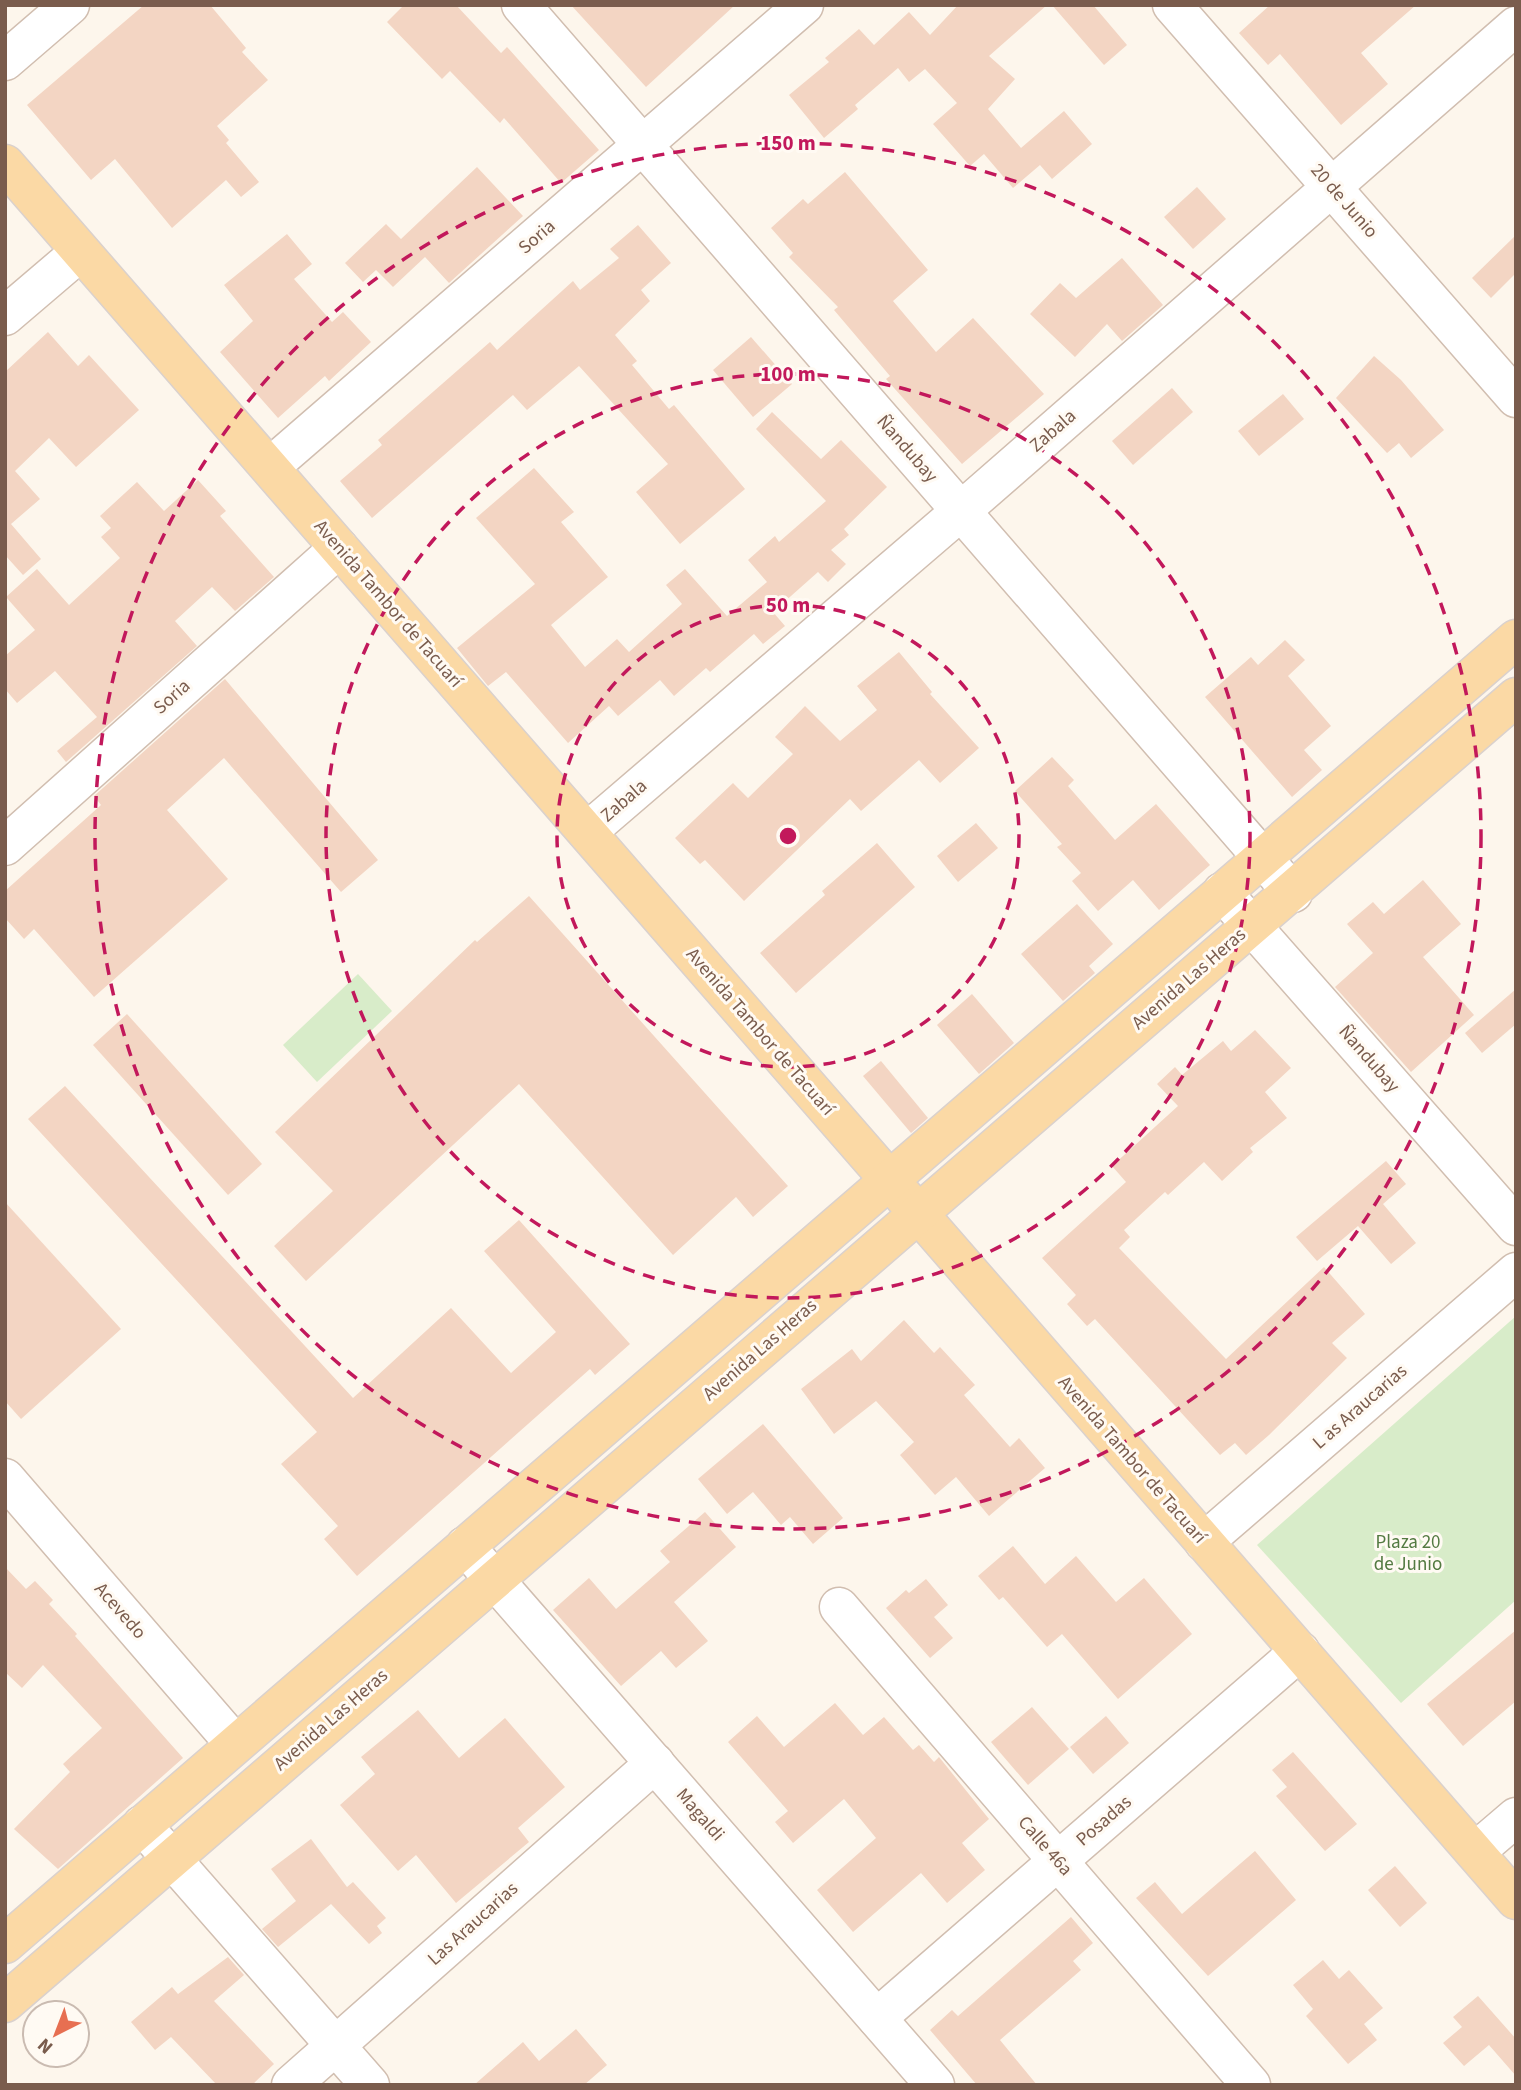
<svg xmlns="http://www.w3.org/2000/svg" width="1521" height="2090" font-family="'Source Sans 3',sans-serif">
<style>
.green{fill:#d8ecc9}
.building{fill:#f3d5c3}
.lines{fill:none;stroke-linecap:round;stroke-linejoin:round}
.minor-casing{stroke:#d1beb0;stroke-width:41}
.major-casing{stroke:#dad1cd;stroke-width:41}
.minor{stroke:#fff;stroke-width:38}
.major{stroke:#fbd9a5;stroke-width:38}
.ring{fill:none;stroke:#c2185b;stroke-width:3.5;stroke-dasharray:12 9}
.labels{text-anchor:middle;dominant-baseline:central;stroke-width:6;stroke-linejoin:round;paint-order:stroke}
.street-label{font-size:19px;fill:#7a5c4d;stroke:#fffaf3}
.park-label{font-size:19px;fill:#537a41;stroke:#fffaf3}
.centre{fill:#c2185b;stroke:#fffaf3;stroke-width:3.5}
.ring-label{font-size:21px;text-anchor:middle;font-weight:bold;fill:#c2185b;stroke:#fffaf3;stroke-width:6;stroke-linejoin:round;paint-order:stroke}
</style>
<rect width="100%" height="100%" fill="#fdf6ec"/>
<g class="green">
<polygon points="358,974 392,1011 317,1082 283,1045"/>
<polygon points="1516,1316 1516,1600 1401,1703 1257,1545"/>
</g>
<g class="building">
<polygon points="144,5 210,5 246,48 242,52 268,80 217,126 229,140 226,143 259,182 241,197 226,180 172,228 115,159 91,180 27,105"/>
<polygon points="404,5 456,5 501,53 507,47 599,150 561,183 504,118 500,123 450,71 442,79 387,22"/>
<polygon points="571,5 735,5 646,87"/>
<polygon points="958,5 1047,5 989,56 1015,79 988,109 1021,148 1064,111 1092,144 1052,179 1040,165 1013,188 984,154 970,166 933,124 957,103 925,69 909,82 898,68 855,105 858,109 824,138 789,95 829,62 825,58 859,29 874,45 909,12 930,35"/>
<polygon points="1052,5 1093,5 1127,45 1104,65"/>
<polygon points="1270,5 1416,5 1361,53 1388,84 1341,125 1280,54 1268,65 1239,33"/>
<polygon points="477,167 523,216 449,283 425,257 393,287 376,270 363,282 345,263 386,224 401,239"/>
<polygon points="845,172 928,270 893,301 936,352 973,318 1044,394 962,464 886,379 890,376 834,310 838,307 789,257 793,253 771,228 803,199 808,204"/>
<polygon points="1197,187 1226,219 1193,249 1164,217"/>
<polygon points="638,225 671,263 641,290 650,301 615,335 637,361 632,365 669,409 674,405 745,489 680,544 636,492 668,464 579,366 527,410 513,395 372,518 340,481 382,445 378,440 490,342 497,350 573,281 580,290 619,258 610,249"/>
<polygon points="287,234 312,264 294,279 332,322 343,312 371,342 329,381 325,376 278,418 220,352 253,321 224,285"/>
<polygon points="1516,235 1516,273 1491,298 1472,278"/>
<polygon points="1122,258 1163,305 1122,341 1107,324 1075,357 1030,314 1060,283 1076,298"/>
<polygon points="48,332 78,366 89,355 139,410 76,467 49,438 15,471 40,499 11,524 41,559 23,575 5,555 5,372"/>
<polygon points="751,337 792,384 753,417 713,370"/>
<polygon points="1374,356 1401,380 1444,430 1411,458 1399,443 1387,453 1336,398"/>
<polygon points="1172,388 1193,412 1133,465 1112,441"/>
<polygon points="1283,394 1304,419 1259,456 1238,431"/>
<polygon points="772,412 821,459 841,440 887,487 844,529 849,535 831,550 846,564 828,582 818,572 773,612 785,626 763,644 754,634 710,672 706,668 674,696 660,680 618,716 609,706 568,743 506,672 488,686 457,648 535,584 476,518 534,468 574,512 561,522 608,577 551,625 585,667 617,639 629,652 682,604 666,585 685,569 727,616 767,582 748,560 775,536 779,542 826,501 756,429"/>
<polygon points="198,480 226,511 220,516 274,577 235,611 212,587 175,621 197,646 66,762 57,751 97,717 55,671 17,703 5,689 5,656 35,630 6,597 37,569 69,605 120,558 101,537 111,528 100,516 137,482 164,511"/>
<polygon points="1285,640 1305,660 1288,676 1331,726 1304,750 1322,770 1292,797 1205,697 1251,657 1258,665"/>
<polygon points="899,652 932,692 930,694 979,748 940,783 919,760 861,811 850,799 744,901 705,860 700,864 675,838 733,783 748,798 793,754 775,737 805,706 840,741 877,710 857,686"/>
<polygon points="225,679 378,860 341,892 224,758 167,810 228,879 94,997 34,929 24,939 5,918 5,891 101,805 94,796"/>
<polygon points="1052,757 1074,780 1068,786 1115,840 1156,804 1210,865 1159,910 1133,880 1098,911 1072,881 1081,873 1057,847 1062,844 1015,791"/>
<polygon points="976,823 998,848 958,882 937,856"/>
<polygon points="877,843 915,887 796,993 760,953 825,895 822,891"/>
<polygon points="1423,880 1461,924 1423,957 1474,1015 1411,1072 1335,987 1373,953 1347,924 1373,902 1384,914"/>
<polygon points="529,896 788,1186 753,1217 736,1197 673,1255 519,1084 306,1281 274,1246 333,1191 275,1132 475,940 477,942"/>
<polygon points="1077,904 1113,944 1089,966 1095,973 1063,1001 1021,954"/>
<polygon points="1516,989 1516,1024 1482,1053 1465,1033"/>
<polygon points="972,994 1014,1043 979,1074 937,1025"/>
<polygon points="127,1014 262,1164 228,1195 93,1045"/>
<polygon points="1255,1030 1291,1068 1265,1092 1287,1118 1250,1148 1253,1152 1222,1181 1204,1162 1168,1195 1165,1192 1124,1230 1130,1237 1119,1248 1226,1359 1324,1267 1365,1314 1332,1343 1347,1358 1269,1435 1246,1455 1235,1443 1220,1455 1095,1319 1087,1326 1067,1304 1076,1295 1042,1258 1126,1182 1112,1166 1178,1106 1157,1084 1175,1067 1182,1075 1223,1041 1231,1051"/>
<polygon points="881,1061 928,1118 911,1133 863,1076"/>
<polygon points="65,1086 353,1398 451,1308 511,1373 556,1332 484,1251 519,1220 630,1344 595,1375 590,1369 357,1576 324,1539 338,1526 281,1464 317,1432 28,1119"/>
<polygon points="1386,1161 1406,1184 1383,1204 1416,1243 1391,1264 1358,1226 1317,1261 1296,1237"/>
<polygon points="5,1202 121,1329 21,1419 5,1401"/>
<polygon points="904,1320 934,1353 940,1347 975,1385 964,1395 1010,1447 1019,1438 1045,1468 989,1516 956,1477 935,1495 900,1455 914,1442 876,1401 834,1434 801,1389 852,1349 861,1361"/>
<polygon points="763,1424 843,1518 813,1544 790,1517 781,1525 753,1492 727,1514 698,1479"/>
<polygon points="705,1512 736,1547 674,1602 708,1641 676,1668 661,1651 621,1686 553,1610 589,1578 616,1609 670,1562 660,1551"/>
<polygon points="1013,1546 1045,1584 1076,1556 1116,1602 1144,1578 1192,1634 1118,1699 1062,1634 1047,1647 1003,1597 999,1600 978,1576"/>
<polygon points="5,1567 26,1589 35,1581 53,1600 49,1604 77,1634 75,1636 183,1758 58,1869 14,1829 70,1772 63,1764 102,1728 43,1665 22,1688 5,1672"/>
<polygon points="926,1579 948,1605 934,1617 953,1638 930,1658 886,1608 906,1590 909,1593"/>
<polygon points="1516,1630 1516,1701 1463,1746 1427,1704"/>
<polygon points="835,1703 863,1735 884,1717 913,1750 919,1745 934,1762 939,1757 989,1819 962,1843 985,1870 947,1903 921,1873 853,1932 817,1890 876,1838 844,1799 793,1843 775,1822 788,1811 728,1742 757,1716 784,1747"/>
<polygon points="1032,1707 1069,1749 1028,1785 991,1742"/>
<polygon points="418,1710 459,1758 505,1718 565,1787 518,1828 529,1842 456,1903 416,1855 398,1871 340,1805 375,1774 361,1757"/>
<polygon points="1106,1716 1129,1743 1093,1774 1070,1747"/>
<polygon points="1293,1752 1357,1824 1325,1851 1276,1796 1287,1787 1272,1770"/>
<polygon points="311,1839 347,1887 353,1882 386,1918 377,1926 382,1933 369,1944 331,1904 278,1947 262,1929 296,1901 271,1869"/>
<polygon points="1255,1851 1296,1900 1208,1976 1136,1898 1155,1882 1182,1914"/>
<polygon points="1395,1866 1427,1903 1400,1927 1368,1890"/>
<polygon points="1071,1917 1093,1943 1073,1961 1081,1970 1000,2040 1037,2085 977,2085 930,2030 952,2010 958,2016"/>
<polygon points="228,1957 244,1975 214,2001 274,2064 252,2085 217,2085 171,2037 155,2050 131,2022 172,1987 178,1994"/>
<polygon points="1323,1960 1339,1979 1349,1970 1383,2008 1364,2024 1377,2040 1348,2064 1306,2016 1313,2009 1293,1985"/>
<polygon points="1478,1996 1516,2039 1516,2076 1489,2045 1464,2066 1443,2043 1462,2027 1453,2017"/>
<polygon points="576,2029 607,2065 584,2085 474,2085 523,2042 539,2061"/>
</g>
<g class="lines">
<defs>
<g id="minor">
<polyline points="521,5 1293,893"/>
<polyline points="1172,5 1516,398"/>
<polyline points="5,61 70,5"/>
<polyline points="5,316 80,252"/>
<polyline points="270,467 804,5"/>
<polyline points="587,832 961,511 1516,26"/>
<polyline points="5,846 339,548"/>
<polyline points="1222,892 1516,1226"/>
<polyline points="5,1478 235,1744"/>
<polyline points="1204,1542 1516,1272"/>
<polyline points="465,1546 935,2085"/>
<polyline points="839,1607 1251,2085"/>
<polyline points="142,1825 370,2085"/>
<polyline points="1475,1852 1516,1817"/>
<polyline points="877,2018 1300,1651"/>
<polyline points="291,2085 655,1763"/>
</g>
<g id="major">
<polyline points="5,164 1516,1900"/>
<polyline points="5,1944 1516,639"/>
<polyline points="5,2003 1516,697"/>
</g>
</defs>
<use href="#minor" class="minor-casing"/>
<use href="#major" class="major-casing"/>
<use href="#minor" class="minor"/>
<use href="#major" class="major"/>
</g>
<g class="ring">
<circle cx="788" cy="836" r="231"/>
<circle cx="788" cy="836" r="462"/>
<circle cx="788" cy="836" r="693"/>
</g>
<g class="labels">
<g class="street-label">
<text transform="translate(1344 201) rotate(49)">20 de Junio</text>
<text transform="translate(537 237) rotate(-41)">Soria</text>
<text transform="translate(1053 431) rotate(-41)">Zabala</text>
<text transform="translate(907 449) rotate(49)">Ñandubay</text>
<text transform="translate(388 604) rotate(49)">Avenida Tambor de Tacuarí</text>
<text transform="translate(172 697) rotate(-42)">Soria</text>
<text transform="translate(624 801) rotate(-41)">Zabala</text>
<text transform="translate(1189 979) rotate(-41)">Avenida Las Heras</text>
<text transform="translate(760 1032) rotate(49)">Avenida Tambor de Tacuarí</text>
<text transform="translate(1369 1059) rotate(49)">Ñandubay</text>
<text transform="translate(760 1350) rotate(-41)">Avenida Las Heras</text>
<text transform="translate(1360 1407) rotate(-41)">L as Araucarias</text>
<text transform="translate(1132 1460) rotate(49)">Avenida Tambor de Tacuarí</text>
<text transform="translate(120 1611) rotate(49)">Acevedo</text>
<text transform="translate(331 1720) rotate(-41)">Avenida Las Heras</text>
<text transform="translate(700 1815) rotate(49)">Magaldi</text>
<text transform="translate(1104 1821) rotate(-41)">Posadas</text>
<text transform="translate(1045 1846) rotate(49)">Calle 46a</text>
<text transform="translate(473 1924) rotate(-42)">Las Araucarias</text>
</g>
<g class="park-label">
<text x="1408" y="1542">Plaza 20<tspan x="1408" dy="22">de Junio</tspan></text>
</g>
</g>
<circle cx="788" cy="836" r="10" class="centre"/>
<g class="ring-label">
<text x="788" y="150">150 m</text>
<text x="788" y="381">100 m</text>
<text x="788" y="612">50 m</text>
</g>
<rect width="1521" height="2090" fill="none" stroke="#7a5c4d" stroke-width="14"/>
<g transform="translate(56 2034) rotate(222)"><circle r="33" fill="#fffaf3" stroke="#cabbb1" stroke-width="2"/>
<path d="M0-5L12 26L0 18L-12 26Z" fill="#e76f51"/>
<text y="-10" font-size="19" font-weight="bold" text-anchor="middle" fill="#7a5c4d">N</text>
</g>
</svg>
